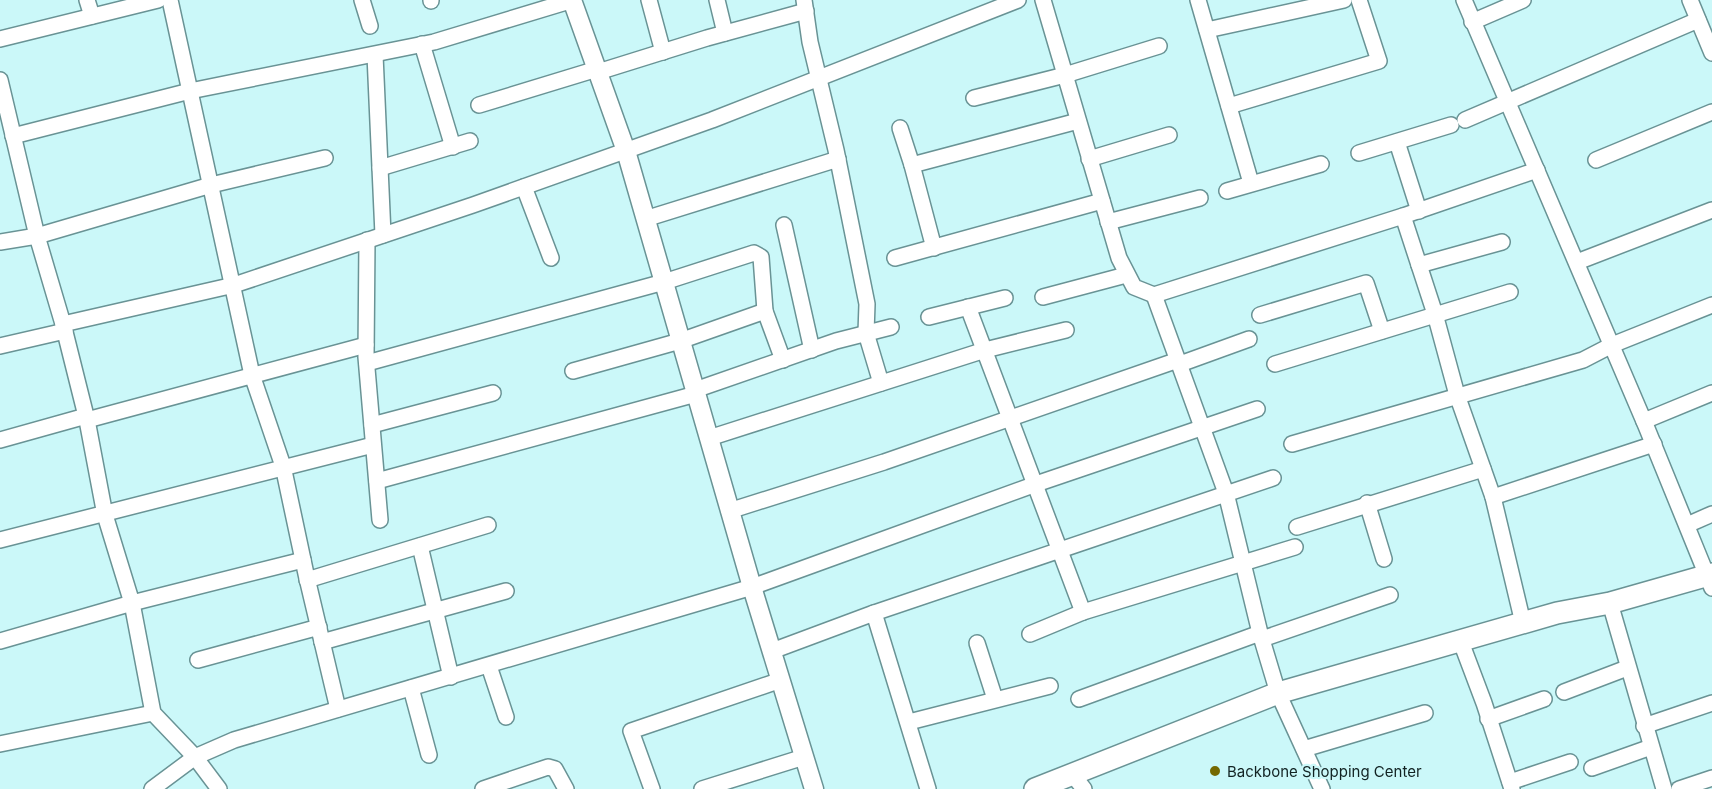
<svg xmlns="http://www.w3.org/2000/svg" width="1712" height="789" font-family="Inter,sans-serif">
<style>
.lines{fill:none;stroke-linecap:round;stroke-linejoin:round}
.minor-casing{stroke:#699395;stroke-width:18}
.tertiary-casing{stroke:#699395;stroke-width:21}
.secondary-casing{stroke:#699395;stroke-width:24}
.minor{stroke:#fff;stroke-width:15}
.tertiary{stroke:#fff;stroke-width:18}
.secondary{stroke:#fff;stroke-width:21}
.poi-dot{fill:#746901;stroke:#cbf8f9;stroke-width:2}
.labels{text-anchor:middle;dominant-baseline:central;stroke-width:4.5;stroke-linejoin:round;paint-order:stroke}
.poi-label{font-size:15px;fill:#122323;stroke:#cbf8f9;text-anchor:start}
</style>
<rect width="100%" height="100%" fill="#cbf8f9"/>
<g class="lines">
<defs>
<g id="minor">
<polyline points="87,0 92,16"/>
<polyline points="170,0 252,375 283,466 306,574 338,709"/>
<polyline points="362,0 370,26"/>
<polyline points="431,0 431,1"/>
<polyline points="649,0 663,52"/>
<polyline points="717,0 725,33"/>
<polyline points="804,0 810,42 836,150 867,304 866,333 881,383"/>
<polyline points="1043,0 1119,258 1134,287 1154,295 1403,216 1537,170"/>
<polyline points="1198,0 1251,183"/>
<polyline points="1464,0 1646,426 1712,588"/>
<polyline points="1690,0 1712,53"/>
<polyline points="1472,22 1523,0"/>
<polyline points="1207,30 1344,0"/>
<polyline points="0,39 158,0"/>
<polyline points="422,44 453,147"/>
<polyline points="375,55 383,235"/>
<polyline points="598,72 707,38 806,11"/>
<polyline points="0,80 37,236 63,324 87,420 105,515 132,603 153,713 195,757 219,789"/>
<polyline points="974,98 1065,75 1159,46"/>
<polyline points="479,105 597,69"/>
<polyline points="1229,106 1379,61 1359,0"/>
<polyline points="1465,120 1698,20"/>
<polyline points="900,128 912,165"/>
<polyline points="13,136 190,91 434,42 573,0"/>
<polyline points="1397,142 1419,211"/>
<polyline points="1359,153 1451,125"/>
<polyline points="1089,159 1169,135"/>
<polyline points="1596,160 1712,112"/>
<polyline points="380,168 470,141"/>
<polyline points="524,187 551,258"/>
<polyline points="1227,191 1321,164"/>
<polyline points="1403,216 1435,314 1457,395 1493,497 1523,623"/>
<polyline points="645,219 838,159"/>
<polyline points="1108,222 1200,198"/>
<polyline points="784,225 812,350"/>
<polyline points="367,240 366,357 380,520"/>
<polyline points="0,242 37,236 211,185 325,158"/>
<polyline points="934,248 912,165 1078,121"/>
<polyline points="895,258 1102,201"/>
<polyline points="1577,262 1712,210"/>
<polyline points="1419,265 1502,242"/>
<polyline points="1154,295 1226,493 1260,633 1278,693 1322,789"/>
<polyline points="1043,297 1126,275"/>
<polyline points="968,307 1083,612"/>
<polyline points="1260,315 1366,283 1382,331"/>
<polyline points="929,317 1005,298"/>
<polyline points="63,324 234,285 473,205 712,120 1018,0"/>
<polyline points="0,346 65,331"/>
<polyline points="367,363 664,282 754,253 761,257 765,311 783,360"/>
<polyline points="1180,364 1249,339"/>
<polyline points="1275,364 1510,292"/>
<polyline points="573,371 680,341 765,311"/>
<polyline points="695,390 836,341 891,327"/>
<polyline points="87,420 366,345"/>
<polyline points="1644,421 1712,393"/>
<polyline points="372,425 493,393"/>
<polyline points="709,438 985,350 1066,330"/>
<polyline points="0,440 86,416"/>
<polyline points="1292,444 1583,360 1612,345 1712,305"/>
<polyline points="377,481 696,394"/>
<polyline points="1493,497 1654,444"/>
<polyline points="1367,503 1384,559"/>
<polyline points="729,511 884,462 1178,360"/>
<polyline points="1687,525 1712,514"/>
<polyline points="1297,527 1483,469"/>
<polyline points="0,540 373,445"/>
<polyline points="420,546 451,677"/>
<polyline points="307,580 488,525"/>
<polyline points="1610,603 1664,789"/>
<polyline points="874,613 928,789"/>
<polyline points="1030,634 1083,612 1295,547"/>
<polyline points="1262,639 1390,595"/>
<polyline points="0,641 132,603 303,560"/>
<polyline points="322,642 506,591"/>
<polyline points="1461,642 1484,703 1512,789"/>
<polyline points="977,643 995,699"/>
<polyline points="772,651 874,613 1273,478"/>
<polyline points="198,660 319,627"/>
<polyline points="489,666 506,717"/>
<polyline points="411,688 429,755"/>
<polyline points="1564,692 1627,668"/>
<polyline points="1079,699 1260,633"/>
<polyline points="1488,719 1544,699"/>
<polyline points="909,722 1050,686"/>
<polyline points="1644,726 1712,703"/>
<polyline points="0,744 153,713"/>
<polyline points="1304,749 1425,713"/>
<polyline points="1592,768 1651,747"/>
<polyline points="1073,775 1084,789"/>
<polyline points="1510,782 1570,762"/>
<polyline points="152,789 195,757 234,740 752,587 1036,484 1257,409"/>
<polyline points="483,789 548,767 555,769 566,789"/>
<polyline points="652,789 631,731 781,680"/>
<polyline points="702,789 804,757"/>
<polyline points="1679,789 1712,778"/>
</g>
<polyline id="tertiary" points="572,0 626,151 752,587 814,789"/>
<polyline id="secondary" points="1035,789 1278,693 1557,613 1610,603 1712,574"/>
</defs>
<use href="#minor" class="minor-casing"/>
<use href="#tertiary" class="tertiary-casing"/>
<use href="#secondary" class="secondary-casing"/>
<use href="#minor" class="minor"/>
<use href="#tertiary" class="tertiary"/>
<use href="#secondary" class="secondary"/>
</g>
<circle class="poi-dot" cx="1215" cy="771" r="6"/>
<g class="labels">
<g class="poi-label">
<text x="1227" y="771">Backbone Shopping Center</text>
</g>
</g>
</svg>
